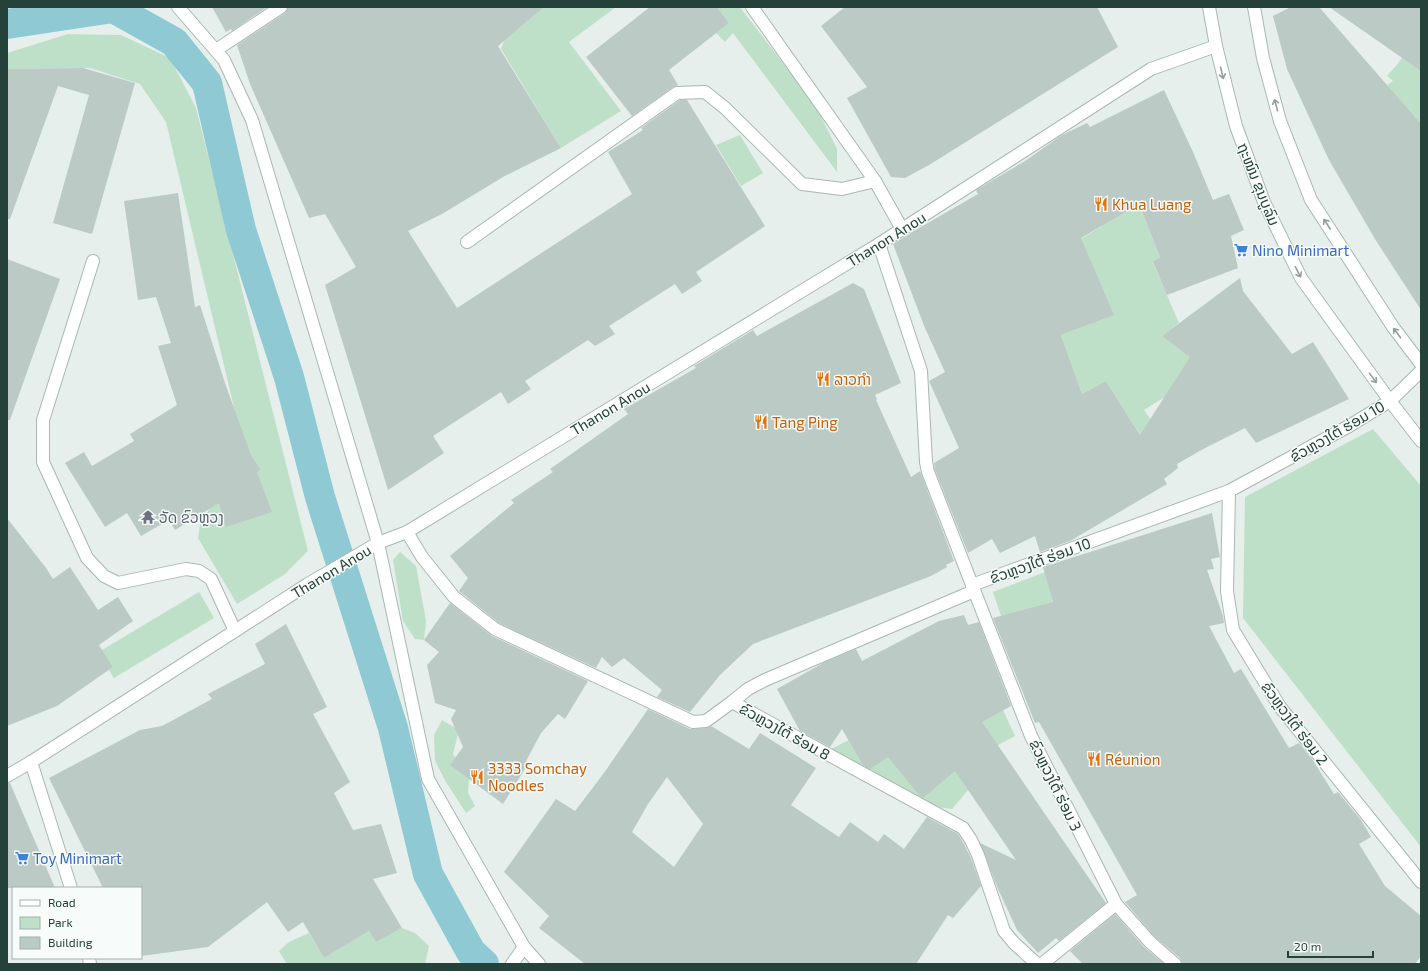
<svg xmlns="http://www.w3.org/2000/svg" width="1428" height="971" font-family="'Exo 2','Noto Sans Lao',sans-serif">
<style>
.green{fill:#bfe0c8}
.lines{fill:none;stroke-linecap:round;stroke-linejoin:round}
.canal{stroke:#8ec9d4;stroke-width:30}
.building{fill:#bbcac4;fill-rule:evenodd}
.minor-casing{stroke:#a8b8b2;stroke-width:14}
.minor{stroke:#fff;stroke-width:12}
.oneway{stroke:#92a09c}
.labels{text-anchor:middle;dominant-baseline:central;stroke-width:3;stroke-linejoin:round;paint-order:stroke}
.street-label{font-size:15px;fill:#24423a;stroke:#f7fbf9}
.food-label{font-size:15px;fill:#c56008;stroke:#f7fbf9;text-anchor:start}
.shop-label{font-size:15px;fill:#366cbe;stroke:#f7fbf9;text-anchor:start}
.worship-label{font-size:15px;fill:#5b616d;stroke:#f7fbf9;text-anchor:start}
</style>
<rect width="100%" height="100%" fill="#e6efeb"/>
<g class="green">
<polygon points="537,7 616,7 569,42 621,111 561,148 501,49 504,41 539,11"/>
<polygon points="717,7 740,7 817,108 837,149 837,172 733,33 725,42 716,33 729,23"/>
<polygon points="1421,32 1421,127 1387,85 1393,81 1387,76 1396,66"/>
<polygon points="68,34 121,35 170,58 196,108 308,551 285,574 237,604 198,538 200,525 215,499 252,483 166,122 140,84 90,68 7,69 7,53"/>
<polygon points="740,135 763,173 741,186 716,145"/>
<polygon points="1139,204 1160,257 1153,263 1179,323 1162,336 1232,386 1165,397 1144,410 1155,426 1144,441 1106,381 1082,394 1061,335 1113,315 1071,245 1102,226 1100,220"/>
<polygon points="1373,429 1421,486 1421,847 1243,618 1245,497"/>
<polygon points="400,552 416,566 426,621 424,640 415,639 403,621 393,560"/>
<polygon points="1045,572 1060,630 1001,616 993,592"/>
<polygon points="199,592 214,618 114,678 109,670 113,667 102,650"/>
<polygon points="985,671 1015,736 998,745 958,774 968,790 952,809 936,807 831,749"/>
<polygon points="442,720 459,730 453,754 469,779 468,793 475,806 466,813 446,782 435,761 434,735"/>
<polygon points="402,928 415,933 429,946 425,964 287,964 279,951 289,942 309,933 324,958 369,931 376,942"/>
</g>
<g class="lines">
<polyline class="canal" points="7,24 113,8 174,42 207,83 241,230 289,377 320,497 393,728 428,874 471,952 484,964"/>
</g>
<g class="building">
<polygon points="212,7 267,7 232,31 231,29 226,32"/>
<polygon points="288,7 544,7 498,46 561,148 503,177 442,214 408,231 457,308 632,194 608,152 643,130 641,128 680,100 687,100 765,226 696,272 702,281 682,294 675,284 609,326 615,334 595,346 588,340 525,381 531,389 508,404 501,392 433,436 444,453 388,490 325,285 356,267 325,214 309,218 250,84 237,45 285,13"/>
<polygon points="650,7 717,7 729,23 669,70 678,85 673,87 632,116 586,57"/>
<polygon points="845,7 1097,7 1118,47 929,165 905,178 891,177 847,98 867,87 821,26"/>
<polygon points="1291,7 1319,7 1421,124 1421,310 1375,239 1329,160 1287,69 1273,16"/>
<polygon points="1329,7 1421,7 1421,71"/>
<polygon points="83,68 135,83 92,234 53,223 89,95 58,86 10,219 7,219 7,69"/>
<polygon points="1164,90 1193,152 1213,200 1229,194 1244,230 1231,236 1238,268 1167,295 1153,262 1160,257 1139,204 1081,238 1114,315 1061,335 1082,394 1106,381 1140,435 1190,357 1162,336 1240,278 1243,291 1292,354 1313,342 1349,399 1256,443 1245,428 1205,448 1177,464 1178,468 1164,479 1167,484 1070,541 1040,552 1035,536 1000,553 992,539 968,553 935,470 934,463 959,448 929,381 945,372 925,328 893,244 914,231 978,194 976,190 1025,161 1062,135 1087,123 1090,127"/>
<polygon points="178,193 195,307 200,305 226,386 251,455 260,469 257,472 272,512 226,527 219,503 175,530 169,520 141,536 127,513 105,527 65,463 84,452 92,466 134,441 130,434 177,405 158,346 171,343 156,297 138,300 124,201"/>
<polygon points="7,259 60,279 10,420 7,420"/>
<polygon points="853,283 864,289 901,383 875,395 877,399 876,400 911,477 920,471 954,561 946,565 947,567 931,576 753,644 720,675 690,712 657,697 662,690 624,658 612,667 602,657 596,668 499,623 459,591 468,578 450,556 514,503 511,500 553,472 550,469 628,414 624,409 696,368 694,366 753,330 757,336"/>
<polygon points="1212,513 1220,557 1211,559 1214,569 1207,570 1223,616 1224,623 1209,626 1234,673 1241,669 1289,748 1299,743 1312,759 1334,794 1338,792 1361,820 1371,837 1359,844 1385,886 1421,916 1421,956 1415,964 1182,964 1180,958 1155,937 1125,902 1137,895 1039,722 1035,723 993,618 1053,602 1043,567"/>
<polygon points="7,518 46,568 53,579 70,567 98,610 118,597 133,621 99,645 113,667 57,706 7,726"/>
<polygon points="450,603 492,636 588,681 565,719 558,714 541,733 525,763 526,767 503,804 450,765 463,747 451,719 456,710 435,703 427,665 439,652 424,640"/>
<polygon points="964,615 968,625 979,622 1011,706 982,722 1106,903 1059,941 1056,938 1038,953 1017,930 998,889 980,843 1016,860 955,771 923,798 920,796 888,757 870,769 863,765 842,729 830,747 800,731 777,689 825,662 856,649 862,661 939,621"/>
<polygon points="286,624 327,707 313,714 350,782 334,793 353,830 381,824 397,873 373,879 402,928 376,942 369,931 324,958 303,922 288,932 267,902 208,947 141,956 141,888 103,888 49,778 140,730 162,726 212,699 208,694 265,664 255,644"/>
<path d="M648,709L690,729L707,728L711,726L749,749L760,733L816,768L791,805L839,837L850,822L878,842L884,834L904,849L927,817L958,834L964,844L971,858L981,886L953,918L948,915L916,964H585L539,928L549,916L504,872L556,799L575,811L604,773ZM667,777L703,824L674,867L632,832L648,804Z"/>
<polygon points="7,783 10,783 55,888 7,888"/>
<polygon points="1115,914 1144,947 1164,964 1083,964 1070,951"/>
</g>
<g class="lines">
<defs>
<g id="minor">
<polyline points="178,7 224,60 252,120 378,543 428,779 524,947 539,964"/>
<polyline points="752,7 875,181 902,229"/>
<polyline points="1209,7 1216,46 1236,126 1264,202 1301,278 1390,401 1421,441"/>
<polyline points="1254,7 1263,58 1280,121 1311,200 1393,327 1421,364"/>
<polyline points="216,50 281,7"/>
<polyline points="467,242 677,93 705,92 725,108 802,184 842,189 875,181"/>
<polyline points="879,244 921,371 926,462 928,472 1031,736 1116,904 1150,942 1175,964"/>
<polyline points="93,261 43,420 43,462 87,558 104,576 118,583 186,569 199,571 211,579 235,631"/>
<polyline points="1229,491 1227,591 1233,630 1280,707 1421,882"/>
<polyline points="407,532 422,557 454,597 495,629 693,722 706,721 732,702 963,828 971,840 978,855 1004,931 1014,943 1037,964"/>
<polyline points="972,585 1229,491 1349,426 1390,401 1421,371"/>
<polyline points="732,702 748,689 765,680 974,591"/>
<polyline points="31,762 71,888"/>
<polyline points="7,776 31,762 308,584 378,543 407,532 879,244 1151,69 1216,46"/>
<polyline points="89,958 90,964"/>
<polyline points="512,964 524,947"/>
<polyline points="1042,964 1116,904"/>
</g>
</defs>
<use href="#minor" class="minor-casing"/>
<use href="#minor" class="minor"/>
</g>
<defs><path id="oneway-shaft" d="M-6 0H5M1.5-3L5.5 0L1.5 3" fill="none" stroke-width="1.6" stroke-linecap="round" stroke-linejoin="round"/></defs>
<g class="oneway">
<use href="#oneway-shaft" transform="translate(1222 73) rotate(76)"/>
<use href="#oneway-shaft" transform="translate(1276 105) rotate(-105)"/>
<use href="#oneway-shaft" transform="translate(1327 224) rotate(-123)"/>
<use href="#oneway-shaft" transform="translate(1298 272) rotate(63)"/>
<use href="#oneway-shaft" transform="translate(1397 333) rotate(-127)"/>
<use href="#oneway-shaft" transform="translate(1373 378) rotate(54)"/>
</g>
<defs>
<symbol id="restaurant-bare" viewBox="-9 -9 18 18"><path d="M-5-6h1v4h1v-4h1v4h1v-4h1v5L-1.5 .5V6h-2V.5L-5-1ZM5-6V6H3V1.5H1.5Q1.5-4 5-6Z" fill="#e8710a" stroke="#f7fbf9" stroke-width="2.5" paint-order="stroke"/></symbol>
<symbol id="supermarket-bare" viewBox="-9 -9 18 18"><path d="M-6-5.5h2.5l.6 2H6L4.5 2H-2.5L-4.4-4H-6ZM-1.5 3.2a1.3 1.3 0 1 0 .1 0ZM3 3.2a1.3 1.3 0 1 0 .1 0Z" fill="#3f7fe0" stroke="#f7fbf9" stroke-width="2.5" paint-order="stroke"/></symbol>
<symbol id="temple-bare" viewBox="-9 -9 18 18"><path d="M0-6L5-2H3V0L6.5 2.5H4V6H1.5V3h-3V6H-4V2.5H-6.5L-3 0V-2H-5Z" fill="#6b7280" stroke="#f7fbf9" stroke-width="2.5" paint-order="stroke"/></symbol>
</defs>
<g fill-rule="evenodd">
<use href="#restaurant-bare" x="1091" y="194" width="20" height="20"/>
<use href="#supermarket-bare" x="1231" y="240" width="20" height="20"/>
<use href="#restaurant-bare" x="813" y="369" width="20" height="20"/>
<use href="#restaurant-bare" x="751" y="412" width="20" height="20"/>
<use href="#temple-bare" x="138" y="507" width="20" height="20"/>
<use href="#restaurant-bare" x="1084" y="749" width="20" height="20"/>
<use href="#restaurant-bare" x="467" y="767" width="20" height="20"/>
<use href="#supermarket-bare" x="12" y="848" width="20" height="20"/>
</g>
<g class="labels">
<g class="street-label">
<text transform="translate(1259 184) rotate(68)">ຖະໜົນ ຂຸນບູລົມ</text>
<text transform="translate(886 239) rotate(-32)">Thanon Anou</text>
<text transform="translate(610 408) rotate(-31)">Thanon Anou</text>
<text transform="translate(1337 431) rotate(-30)">ຂົວຫຼວງໃຕ້ ຮ່ອມ 10</text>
<text transform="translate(1040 560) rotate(-20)">ຂົວຫຼວງໃຕ້ ຮ່ອມ 10</text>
<text transform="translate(331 571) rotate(-31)">Thanon Anou</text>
<text transform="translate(1295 723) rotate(53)">ຂົວຫຼວງໃຕ້ ຮ່ອມ 2</text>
<text transform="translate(785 731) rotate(29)">ຂົວຫຼວງໃຕ້ ຮ່ອມ 8</text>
<text transform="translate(1056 785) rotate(64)">ຂົວຫຼວງໃຕ້ ຮ່ອມ 3</text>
</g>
<g class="food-label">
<text x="1112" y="204">Khua Luang</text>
<text x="834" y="379">ລາວກໍາ</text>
<text x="772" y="422">Tang Ping</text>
<text x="1105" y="759">Réunion</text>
<text x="488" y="768">3333 Somchay<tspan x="488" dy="17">Noodles</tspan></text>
</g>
<g class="shop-label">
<text x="1252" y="250">Nino Minimart</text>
<text x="33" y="858">Toy Minimart</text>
</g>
<g class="worship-label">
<text x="159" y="517">ວັດ ຂົວຫຼວງ</text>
</g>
</g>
<rect width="1428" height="971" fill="none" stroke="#24423a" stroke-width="16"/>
<rect x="12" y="887" width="130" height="72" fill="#f7fbf9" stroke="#a3b1ad"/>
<rect x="20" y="900" width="20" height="6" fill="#ffffff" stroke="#a3b1ad"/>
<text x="48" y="907" font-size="12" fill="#24423a">Road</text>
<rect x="20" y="917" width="20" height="12" fill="#bfe0c8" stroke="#a3b1ad"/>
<text x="48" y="927" font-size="12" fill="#24423a">Park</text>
<rect x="20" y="937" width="20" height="12" fill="#bbcac4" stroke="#a3b1ad"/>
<text x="48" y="947" font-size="12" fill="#24423a">Building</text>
<path d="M1288 951v6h85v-6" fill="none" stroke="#24423a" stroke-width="2"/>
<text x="1294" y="951" font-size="12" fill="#24423a" stroke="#f7fbf9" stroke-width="3" paint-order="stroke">20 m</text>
</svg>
